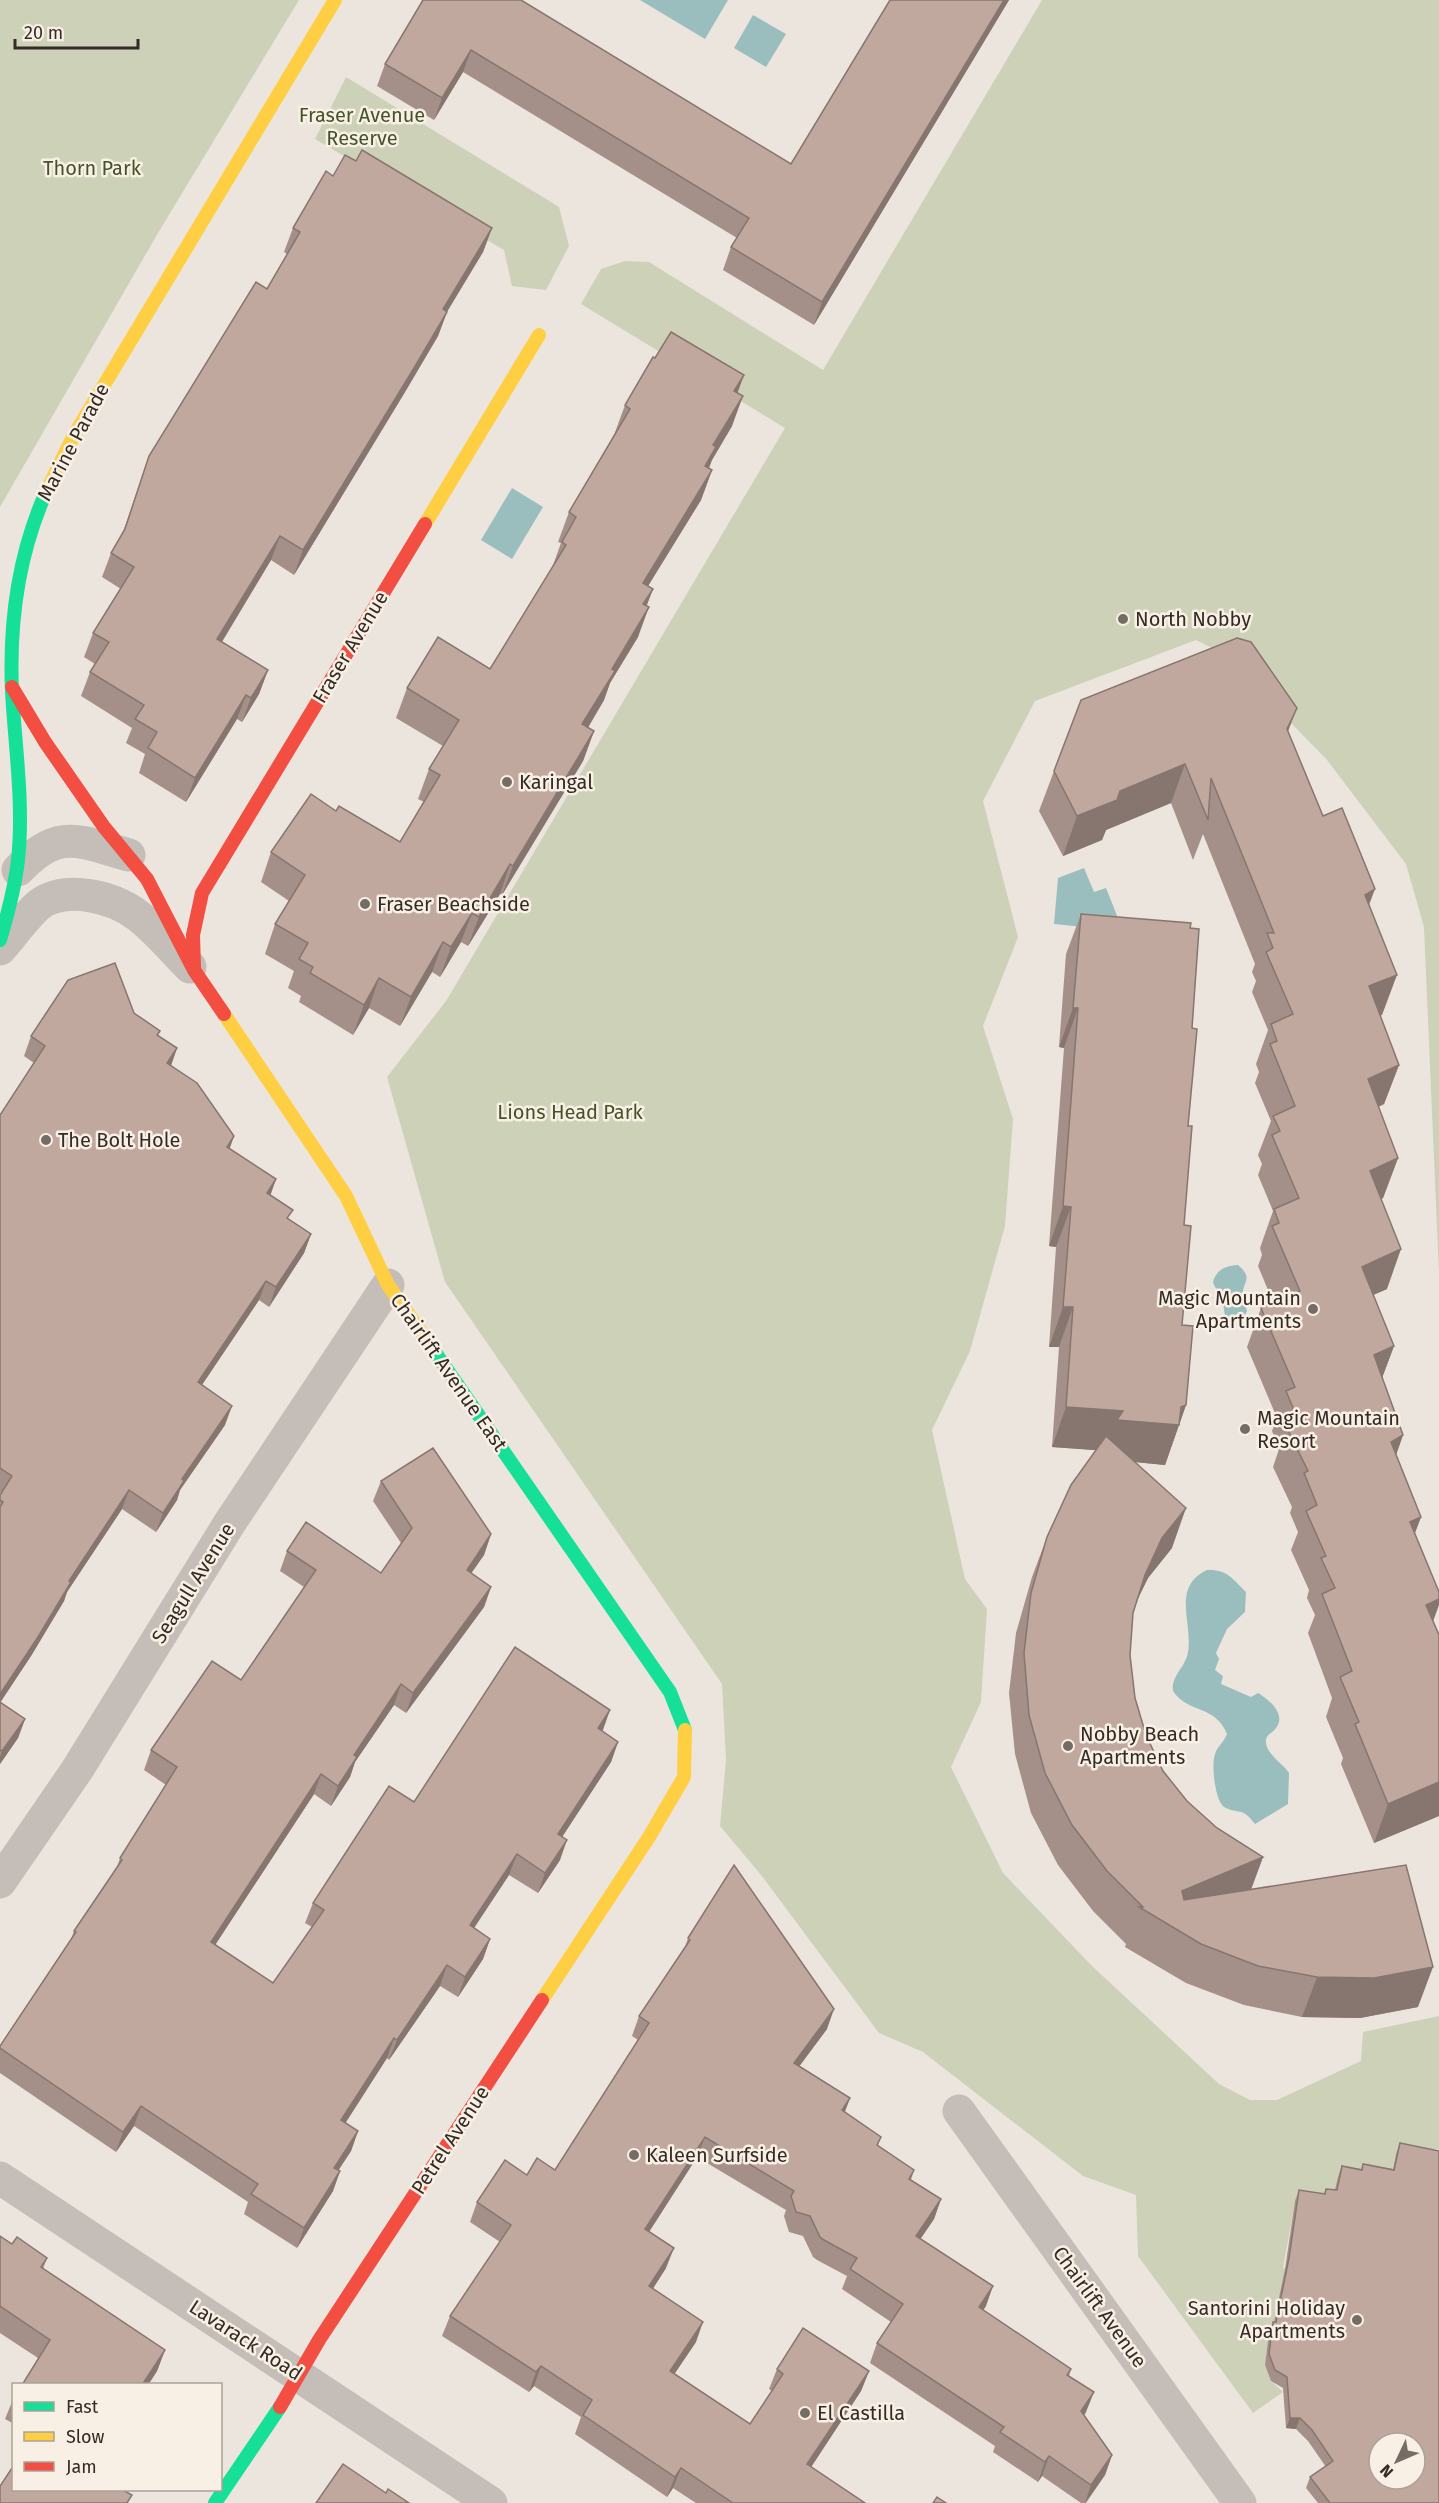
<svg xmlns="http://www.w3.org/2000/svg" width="1439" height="2503" font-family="'Fira Sans',sans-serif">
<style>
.green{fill:#cdd1b8}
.water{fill:#9abebd}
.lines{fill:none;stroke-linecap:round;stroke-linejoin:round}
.street{stroke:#c5bdb7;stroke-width:33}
.fast{stroke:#16e098;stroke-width:14}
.slow{stroke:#ffcf43;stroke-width:14}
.jam{stroke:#f24e42;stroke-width:14}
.wall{fill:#a59089}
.shaded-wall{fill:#86766f}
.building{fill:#c0a89f;stroke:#86766f;stroke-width:1.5;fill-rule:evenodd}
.poi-dot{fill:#756c66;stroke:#f9f0e5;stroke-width:2}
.labels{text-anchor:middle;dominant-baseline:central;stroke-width:5;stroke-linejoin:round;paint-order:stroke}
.park-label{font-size:20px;fill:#445429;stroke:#f9f0e5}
.street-label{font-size:20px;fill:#352b26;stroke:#f9f0e5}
.poi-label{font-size:20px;fill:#352b26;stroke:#f9f0e5;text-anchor:start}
</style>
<rect width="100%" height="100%" fill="#ece5de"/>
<g class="green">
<polygon points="0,0 299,0 158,233 0,507"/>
<polygon points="1042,0 1439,0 1439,1274 1424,927 1406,864 1327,760 1224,654 1196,640 1035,701 983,801 1018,937 983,1026 1013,1119 1005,1226 970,1351 932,1430 965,1579 987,1609 981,1702 951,1767 1003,1873 1092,1966 1219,2084 1250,2100 1277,2100 1361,2061 1363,2032 1439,2016 1439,2149 1396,2154 1390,2180 1333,2201 1295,2202 1283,2268 1291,2270 1272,2332 1269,2333 1265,2365 1271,2381 1283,2392 1253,2413 1138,2256 1136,2195 1083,2176 923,2052 879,2033 761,1875 720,1826 726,1760 722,1684 445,1282 387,1077 446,1001 785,428 581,304 601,269 625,261 649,262 823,370"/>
<polygon points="346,77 559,207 569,246 546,290 512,286 504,250 315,139"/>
</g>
<g class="water">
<polygon points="640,0 728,0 705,39"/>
<polygon points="753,15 786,34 766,67 734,48"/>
<polygon points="512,488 543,507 512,559 481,540"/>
<polygon points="1084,868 1094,892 1106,888 1118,918 1093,928 1054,924 1058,878"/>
<path d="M1238,1265C1255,1279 1241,1282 1243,1297C1243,1301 1246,1306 1247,1311L1244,1317L1235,1322C1221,1319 1226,1310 1222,1300C1220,1293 1215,1289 1213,1282C1216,1270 1225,1266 1238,1265Z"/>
<path d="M1207,1570C1227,1569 1233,1579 1246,1592L1245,1612L1227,1629L1216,1653L1219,1659L1215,1670L1223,1676L1221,1684L1251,1697L1258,1693C1268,1699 1287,1714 1276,1728C1272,1734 1265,1734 1266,1743C1267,1754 1283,1764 1289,1773L1288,1804L1255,1824C1242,1806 1239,1815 1224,1807C1215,1801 1211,1764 1215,1754C1217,1747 1224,1742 1227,1734C1216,1705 1187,1713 1173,1691C1171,1675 1186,1667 1188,1652C1193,1623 1171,1587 1207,1570Z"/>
</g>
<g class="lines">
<g class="street">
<path d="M18,870C59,827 78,841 129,855"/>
<path d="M0,949C12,936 27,914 40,904C67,885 113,897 137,915C156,929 173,950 190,967"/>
<polyline points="0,1882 77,1770 229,1524 388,1285"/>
<polyline points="959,2111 1240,2503"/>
<polyline points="0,2178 491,2503"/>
</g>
<g class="fast">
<path d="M0,940C8,913 15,888 18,860C24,804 15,747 12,691C9,621 18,554 47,490"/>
<polyline points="430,1345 670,1692 685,1730"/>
<polyline points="215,2503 280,2407"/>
</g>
<g class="slow">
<polyline points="47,490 74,435 335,0"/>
<polyline points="425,524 539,335"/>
<polyline points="224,1014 346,1196 388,1285 430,1345"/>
<polyline points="542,2000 649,1837 684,1777 685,1730"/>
</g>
<g class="jam">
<polyline points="12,687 45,742 104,827 147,879 194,970 224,1014"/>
<polyline points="194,967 193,935 202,893 425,524"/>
<polyline points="280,2407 319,2340 542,2000"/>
</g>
</g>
<g class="wall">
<polygon points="423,0 791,164 890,0 1009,0 814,325 723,270 731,247 737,238 463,72 434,120 377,86 385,64"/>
<polygon points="356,161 492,228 483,252 447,312 438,336 405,392 294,575 271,560 222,642 268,670 259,694 242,722 237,719 186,802 139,773 145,754 126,743 132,728 81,696 90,672 95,664 84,657 93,633 121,589 102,577 111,553 123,532 149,456 267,289 287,254 284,252 293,228 333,176"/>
<polygon points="655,358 744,375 737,393 732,426 712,460 709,468 712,470 701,500 648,586 653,589 646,606 638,637 610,683 604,700 588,728 594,731 583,761 502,895 500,894 468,946 461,942 440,977 432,972 400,1026 369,1008 353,1035 299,1002 301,996 288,988 294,971 265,954 275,924 289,901 261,882 271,852 336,811 400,842 424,802 418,799 429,769 443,746 396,718 407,688 490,669 552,568 561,543 558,542 569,512 614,435 625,405"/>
<polygon points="1288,732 1323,816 1369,905 1382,1015 1380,1015 1399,1065 1384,1104 1378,1107 1398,1158 1383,1198 1381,1199 1387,1289 1373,1295 1394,1346 1382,1378 1403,1435 1396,1455 1421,1517 1415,1533 1433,1621 1439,1816 1374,1843 1341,1764 1343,1758 1326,1717 1332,1698 1308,1633 1315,1615 1307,1598 1309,1590 1291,1550 1298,1532 1290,1513 1292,1507 1273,1467 1279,1449 1272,1431 1277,1418 1247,1347 1261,1308 1273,1302 1258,1266 1262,1255 1260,1248 1273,1211 1258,1175 1262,1164 1258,1155 1271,1121 1255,1083 1259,1072 1256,1064 1268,1030 1252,992 1256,981 1252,972 1255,964 1203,834 1193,860 1171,803 1106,830 1102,840 1063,856 1039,811 1054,771"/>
<polygon points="1081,914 1192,1028 1188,1126 1184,1225 1182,1325 1186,1405 1165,1465 1135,1462 1172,1548 1148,1578 1137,1600 1133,1613 1130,1655 1135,1698 1146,1735 1163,1771 1187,1801 1217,1828 1263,1857 1251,1890 1418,2007 1360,2018 1302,2017 1244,2005 1186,1983 1125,1947 1126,1944 1093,1911 1058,1865 1031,1813 1015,1754 1009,1693 1016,1633 1032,1577 1047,1537 1096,1450 1052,1447 1059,1347 1049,1347 1056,1247 1049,1246 1064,1048 1059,1047 1066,954"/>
<polygon points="134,1013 160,1031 158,1036 177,1048 171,1066 234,1136 229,1149 276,1179 270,1196 289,1219 311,1234 304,1253 269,1307 259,1300 202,1385 225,1425 180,1490 177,1500 156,1532 122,1509 67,1592 64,1601 31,1656 0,1702 25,1719 18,1738 0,1764 0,1495 1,1493 0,1492 0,1115 34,1063 24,1056 31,1036"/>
<polygon points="381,1481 491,1534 484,1555 471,1573 491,1587 484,1607 406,1713 394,1705 355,1762 350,1777 331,1806 314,1794 215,1945 273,1983 312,1927 305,1923 313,1903 414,1802 602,1731 618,1742 611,1762 562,1837 560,1860 538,1893 509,1875 474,1928 490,1939 483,1959 458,1997 440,1986 389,2060 387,2058 345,2123 358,2131 351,2151 338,2170 340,2171 333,2191 297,2248 244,2214 248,2202 134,2126 116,2152 0,2073 0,2046 70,1942 74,1931 117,1867 120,1858 166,1785 144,1770 151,1750 241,1680 304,1587 280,1571 287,1551 381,1573 401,1543 373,1501"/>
<polygon points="688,1938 827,2029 799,2066 850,2098 845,2112 881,2137 878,2145 914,2170 911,2180 941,2199 934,2219 920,2239 986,2306 983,2310 1071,2369 1069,2376 1086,2412 1084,2415 1112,2455 1105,2475 1086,2503 1081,2503 1042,2476 1038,2482 993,2452 995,2446 870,2363 877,2343 891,2322 842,2289 847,2276 817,2260 813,2257 803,2236 789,2232 784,2216 786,2210 697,2157 649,2232 666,2268 653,2288 696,2342 674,2374 750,2424 772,2391 769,2389 777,2369 869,2371 861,2391 811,2467 865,2503 696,2503 673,2488 667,2497 575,2434 581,2417 534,2386 529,2392 442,2336 450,2316 500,2242 470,2222 477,2202 527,2175 555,2170 638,2040 632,2036 639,2016 685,1947"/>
<polygon points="1400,2143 1439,2503 1318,2503 1306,2488 1310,2477 1326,2467 1308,2441 1296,2429 1286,2428 1283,2388 1271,2381 1265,2365 1269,2332 1273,2322 1274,2322 1285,2269 1295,2201 1299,2190 1324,2194 1326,2189 1335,2190 1338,2177 1342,2166 1361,2169 1363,2164 1393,2169 1396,2154"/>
<polygon points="0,2236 12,2244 47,2258 43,2269 165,2350 157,2371 148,2385 22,2385 38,2358 0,2333"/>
<polygon points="14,2397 14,2424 5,2419"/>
</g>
<g class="shaded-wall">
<polygon points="1004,0 1009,0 814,325 822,302"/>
<polygon points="471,50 463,72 434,120 442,98"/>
<polygon points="492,228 483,252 434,333 443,309"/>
<polygon points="447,312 438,336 405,392 294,575 303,550"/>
<polygon points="744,375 733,405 734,391"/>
<polygon points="743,396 732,426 712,460 705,477 694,496 713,445"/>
<polygon points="712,470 701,500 632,612 643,583"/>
<polygon points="280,536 271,560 209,663 217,639"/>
<polygon points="653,589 642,618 643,604"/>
<polygon points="649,607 638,637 610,683 604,700 572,754 582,724 612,669"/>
<polygon points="268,670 259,694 242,722 251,698"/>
<polygon points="246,695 237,719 186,802 195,778"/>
<polygon points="1297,708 1282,747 1287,729"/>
<polygon points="594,731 583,761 502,895 513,866"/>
<polygon points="1185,764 1171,803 1106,830 1102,840 1063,856 1077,816 1120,791"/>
<polygon points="510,864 500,894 468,946 479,917"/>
<polygon points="1375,889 1360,929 1365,895"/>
<polygon points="472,913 461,942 440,977 451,947"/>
<polygon points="443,942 432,972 400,1026 411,997"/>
<polygon points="1397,975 1382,1015 1354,1026 1369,986"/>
<polygon points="379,978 369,1008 353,1035 364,1005"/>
<polygon points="1073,1008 1078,1008 1064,1048 1059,1047"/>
<polygon points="177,1048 170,1068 167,1063"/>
<polygon points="1399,1065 1384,1104 1353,1119 1368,1079"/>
<polygon points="234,1136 227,1156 227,1147"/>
<polygon points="1398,1158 1383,1198 1356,1210 1370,1171"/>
<polygon points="276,1179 269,1199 267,1193"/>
<polygon points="1063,1206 1071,1207 1056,1247 1049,1246"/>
<polygon points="311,1234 304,1253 269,1307 276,1287"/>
<polygon points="1401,1249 1387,1289 1348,1306 1362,1267"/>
<polygon points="266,1281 259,1300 191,1401 198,1382"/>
<polygon points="1063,1307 1073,1307 1059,1347 1049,1347"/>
<polygon points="1394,1346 1379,1386 1374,1355"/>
<polygon points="1186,1405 1165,1465 1103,1459 1106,1451 1052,1447 1066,1407 1181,1407"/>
<polygon points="232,1406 225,1425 180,1490 177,1500 156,1532 163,1513 182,1479"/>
<polygon points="1403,1435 1389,1475 1391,1442"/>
<polygon points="129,1490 122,1509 67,1592 64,1601 31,1656 0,1703 0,1694 69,1581"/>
<polygon points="1186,1508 1172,1548 1148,1578 1130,1615 1145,1575 1162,1538"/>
<polygon points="1421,1517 1406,1556 1410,1522"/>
<polygon points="491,1534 484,1555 459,1591 467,1570"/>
<polygon points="491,1587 484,1607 406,1713 413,1693"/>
<polygon points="1439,1599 1439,1605 1427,1638 1426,1605"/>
<polygon points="401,1684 394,1705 355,1762 350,1777 331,1806 338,1786 354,1755"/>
<polygon points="610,1710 603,1730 591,1749 598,1728"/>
<polygon points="25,1719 18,1738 0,1764 0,1757 2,1751"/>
<polygon points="618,1742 611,1762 551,1854 558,1834"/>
<polygon points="321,1774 314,1794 204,1962 211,1942"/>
<polygon points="1439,1782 1439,1816 1374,1843 1388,1804"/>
<polygon points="567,1840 560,1860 538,1893 545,1873"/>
<polygon points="517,1854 509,1875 462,1946 470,1925"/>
<polygon points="1263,1857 1248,1897 1175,1928 1182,1891"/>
<polygon points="490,1939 483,1959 458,1997 465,1977"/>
<polygon points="447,1965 440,1986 389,2060 397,2040"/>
<polygon points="1433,1967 1418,2007 1360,2018 1302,2017 1317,1977"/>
<polygon points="834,2009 827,2029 787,2083 794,2063"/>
<polygon points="394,2038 387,2058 334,2141 341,2120"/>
<polygon points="850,2098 842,2118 842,2110"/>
<polygon points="141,2106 134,2126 116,2152 123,2132"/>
<polygon points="358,2131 351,2151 327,2188 334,2168"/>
<polygon points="705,2137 697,2157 638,2249 645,2229"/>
<polygon points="340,2171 333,2191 297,2248 304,2228"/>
<polygon points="941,2199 934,2219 909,2256 916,2236"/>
<polygon points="674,2248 666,2268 642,2306 649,2286"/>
<polygon points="993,2286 986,2306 972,2327 979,2307"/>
<polygon points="703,2322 696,2342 663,2391 670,2371"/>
<polygon points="165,2350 157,2371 148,2385 142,2385"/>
<polygon points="541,2366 534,2386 529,2392 536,2372"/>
<polygon points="869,2371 861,2391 800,2484 807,2464"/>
<polygon points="1094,2392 1086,2412 1074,2431 1081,2411"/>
<polygon points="1290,2418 1300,2418 1296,2429 1286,2428"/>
<polygon points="1112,2455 1105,2475 1085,2503 1091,2485"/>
<polygon points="1049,2456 1042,2476 1038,2482 1045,2462"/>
<polygon points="681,2468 673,2488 667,2497 675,2477"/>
</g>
<g class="building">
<polygon points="423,0 521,0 791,164 890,0 1004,0 822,302 731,247 749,218 471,50 442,98 385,64"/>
<polygon points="362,150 492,228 443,309 447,312 414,368 303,550 280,536 217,639 268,670 251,698 246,695 195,778 148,748 157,732 135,719 144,705 90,672 109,642 93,633 134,567 111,553 125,529 149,456 256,282 267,289 300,232 293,228 326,171 333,176 345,155 356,161"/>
<polygon points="671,332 744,375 734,391 743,396 713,445 716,447 705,466 712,470 643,583 653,589 643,604 649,607 612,669 615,671 582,724 594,731 513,866 510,864 479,917 472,913 451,947 443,942 411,997 379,978 364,1005 310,973 313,967 299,959 308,943 275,924 305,875 271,852 311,794 336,811 339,806 400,842 440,775 429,769 459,720 407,688 438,637 490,669 566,545 562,542 576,517 569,512 630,409 625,405 653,357 655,358"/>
<polygon points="1237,638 1251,642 1297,708 1287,729 1323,816 1342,808 1375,889 1365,895 1397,975 1369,986 1399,1065 1368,1079 1398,1158 1370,1171 1401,1249 1362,1267 1394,1346 1374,1355 1403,1435 1391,1442 1421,1517 1410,1522 1439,1592 1439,1599 1426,1605 1439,1635 1439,1782 1388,1804 1355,1724 1359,1722 1340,1677 1352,1671 1322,1594 1335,1588 1321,1558 1326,1556 1306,1511 1317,1505 1304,1473 1308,1471 1287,1428 1299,1422 1286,1391 1295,1387 1261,1308 1300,1291 1272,1226 1279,1223 1274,1209 1299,1198 1272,1135 1280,1131 1273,1116 1295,1106 1270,1044 1277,1041 1271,1024 1293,1014 1266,952 1273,948 1267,933 1274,933 1211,778 1208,820 1185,764 1120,791 1117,800 1077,816 1054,771 1081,700"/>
<polygon points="1081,914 1191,923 1190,928 1199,929 1192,1028 1197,1029 1188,1126 1192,1126 1184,1225 1191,1226 1182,1325 1193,1326 1186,1405 1181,1407 1179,1425 1117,1420 1123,1411 1066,1407 1073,1307 1063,1307 1071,1207 1063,1206 1078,1008 1073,1008"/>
<polygon points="115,963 134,1013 160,1031 157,1035 177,1048 167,1063 197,1083 234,1136 227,1147 276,1179 267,1193 293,1210 287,1218 311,1234 276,1287 266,1281 198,1382 232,1406 182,1479 184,1481 163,1513 129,1490 69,1581 71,1582 38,1637 0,1694 0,1507 3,1502 0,1500 0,1495 12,1476 0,1468 0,1115 45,1046 31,1036 68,980"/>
<polygon points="1106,1436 1186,1508 1162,1538 1145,1575 1133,1613 1130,1655 1135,1698 1146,1735 1163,1771 1187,1801 1217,1828 1263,1857 1182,1891 1184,1900 1406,1865 1433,1967 1374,1978 1317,1977 1258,1966 1201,1944 1139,1907 1143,1907 1107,1871 1072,1825 1045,1773 1029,1715 1024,1653 1031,1593 1047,1537 1071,1485"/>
<polygon points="433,1448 491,1534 467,1570 491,1587 413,1693 401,1684 354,1755 357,1757 338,1786 321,1774 211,1942 273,1983 324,1910 313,1903 389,1786 414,1802 515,1647 610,1710 598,1728 618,1742 558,1834 567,1840 545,1873 517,1854 470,1925 490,1939 465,1977 447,1965 397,2040 394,2038 341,2120 358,2131 334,2168 340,2171 304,2228 251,2194 258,2184 141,2106 123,2132 0,2048 0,2046 76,1932 74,1931 122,1860 120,1858 177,1767 151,1750 212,1661 241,1680 316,1570 287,1551 306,1522 381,1573 412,1528 381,1481"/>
<polygon points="0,1702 25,1719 2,1751 0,1750"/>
<polygon points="734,1865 834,2009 794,2063 850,2098 842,2110 881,2137 877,2145 914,2170 909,2179 941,2199 916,2236 993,2286 979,2307 1071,2369 1067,2375 1094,2392 1081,2411 1112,2455 1091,2485 1049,2456 1045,2462 1000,2432 1004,2427 877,2343 903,2304 850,2269 857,2258 824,2240 820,2237 810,2216 796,2212 791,2196 794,2191 705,2137 645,2229 674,2248 649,2286 703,2322 670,2371 750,2424 783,2374 777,2369 803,2328 869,2371 807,2464 865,2503 733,2503 681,2468 675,2477 583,2415 592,2400 541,2366 536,2372 450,2316 511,2225 477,2202 505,2160 527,2175 537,2158 555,2170 649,2023 639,2016 690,1940 688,1938"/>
<path d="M1400,2143L1439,2151V2503H1330L1310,2477L1333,2461L1312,2430L1300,2418H1290L1287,2377L1275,2370L1269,2354L1273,2322H1276L1289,2258L1299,2190L1325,2194L1326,2189L1337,2190L1342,2166L1362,2170L1363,2164L1394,2170ZM1379,2443H1415V2479H1379Z"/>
<polygon points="0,2236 12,2244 17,2237 47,2258 41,2267 165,2350 142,2385 22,2385 50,2340 0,2306"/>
<polygon points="343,2464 386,2493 388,2489 409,2503 316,2503"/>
<polygon points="14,2465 14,2490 123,2490 132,2495 127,2503 0,2503 0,2486"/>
<polygon points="937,2497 946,2503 933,2503"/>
</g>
<g class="poi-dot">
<circle cx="1123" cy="619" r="6"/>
<circle cx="507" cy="782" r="6"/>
<circle cx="365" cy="904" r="6"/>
<circle cx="46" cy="1140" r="6"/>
<circle cx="1313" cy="1309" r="6"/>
<circle cx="1245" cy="1429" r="6"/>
<circle cx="1068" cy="1746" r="6"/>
<circle cx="634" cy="2155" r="6"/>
<circle cx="1357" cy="2320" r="6"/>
<circle cx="805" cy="2413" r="6"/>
</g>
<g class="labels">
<g class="park-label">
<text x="362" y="115">Fraser Avenue<tspan x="362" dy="23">Reserve</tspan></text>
<text x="92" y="168">Thorn Park</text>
<text x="570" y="1112">Lions Head Park</text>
</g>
<g class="street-label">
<text transform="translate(73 442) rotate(-62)">Marine Parade</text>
<text transform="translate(350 647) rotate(-59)">Fraser Avenue</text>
<text transform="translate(449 1372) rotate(55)">Chairlift Avenue East</text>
<text transform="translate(193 1583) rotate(-58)">Seagull Avenue</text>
<text transform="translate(450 2140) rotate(-57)">Petrel Avenue</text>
<text transform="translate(1100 2307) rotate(54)">Chairlift Avenue</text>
<text transform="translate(246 2340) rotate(33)">Lavarack Road</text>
</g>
<g class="poi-label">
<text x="1135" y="619">North Nobby</text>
<text x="519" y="782">Karingal</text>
<text x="377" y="904">Fraser Beachside</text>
<text x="58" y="1140">The Bolt Hole</text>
<text x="1301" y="1298" text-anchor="end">Magic Mountain<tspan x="1301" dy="23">Apartments</tspan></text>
<text x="1257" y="1418">Magic Mountain<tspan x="1257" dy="23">Resort</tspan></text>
<text x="1080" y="1734">Nobby Beach<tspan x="1080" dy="23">Apartments</tspan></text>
<text x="646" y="2155">Kaleen Surfside</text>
<text x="1345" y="2308" text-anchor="end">Santorini Holiday<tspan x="1345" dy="23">Apartments</tspan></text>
<text x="817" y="2413">El Castilla</text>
</g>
</g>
<rect x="12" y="2383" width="210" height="108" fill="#f9f0e5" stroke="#aba199" stroke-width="1.5"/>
<rect x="24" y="2402" width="30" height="9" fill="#16e098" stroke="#aba199" stroke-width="1.5"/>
<text x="66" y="2413" font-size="18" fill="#352b26">Fast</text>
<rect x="24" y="2432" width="30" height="9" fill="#ffcf43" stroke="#aba199" stroke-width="1.5"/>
<text x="66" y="2443" font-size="18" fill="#352b26">Slow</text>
<rect x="24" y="2462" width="30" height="9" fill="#f24e42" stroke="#aba199" stroke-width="1.5"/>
<text x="66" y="2473" font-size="18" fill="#352b26">Jam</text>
<g transform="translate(1397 2461) rotate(226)"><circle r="28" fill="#f9f0e5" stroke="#aba199" stroke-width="1.5"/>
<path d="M0-4.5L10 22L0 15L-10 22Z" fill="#756c66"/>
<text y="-9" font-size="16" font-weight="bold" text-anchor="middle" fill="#352b26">N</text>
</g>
<path d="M15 39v9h123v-9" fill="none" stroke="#352b26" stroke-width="3"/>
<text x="24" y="39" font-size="18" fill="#352b26" stroke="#f9f0e5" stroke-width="4.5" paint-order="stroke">20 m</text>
</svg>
